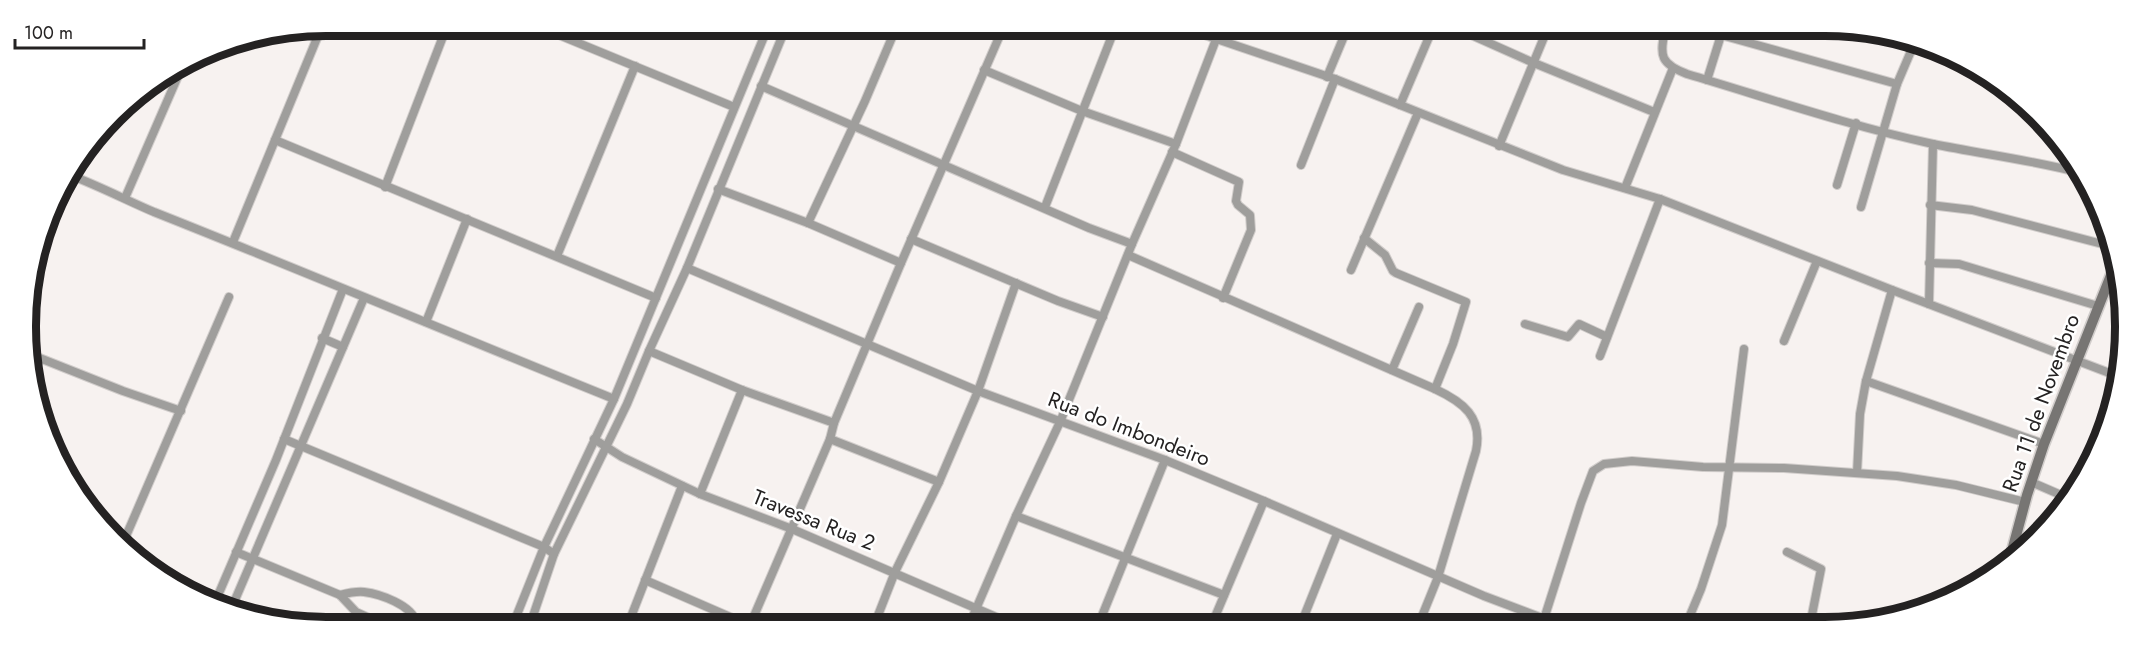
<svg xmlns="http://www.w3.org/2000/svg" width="2151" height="653" font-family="Jost,sans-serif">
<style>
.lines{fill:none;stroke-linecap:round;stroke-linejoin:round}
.street-casing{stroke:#d1cdcb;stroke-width:10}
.secondary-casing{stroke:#d1cdcb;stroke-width:13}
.street{stroke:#9f9e9c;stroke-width:8}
.secondary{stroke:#777573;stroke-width:10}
.labels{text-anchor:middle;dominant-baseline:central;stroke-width:5;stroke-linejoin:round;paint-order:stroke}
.street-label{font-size:21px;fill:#242222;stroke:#fff}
.rim{fill:none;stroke:#242222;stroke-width:8}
</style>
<rect width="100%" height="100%" fill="#f7f2f0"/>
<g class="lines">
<defs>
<g id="street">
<polyline points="537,26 734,107"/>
<polyline points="896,28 865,101 808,223 901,263"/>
<polyline points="1187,29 1335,79 1563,170 1660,199 1892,290 2120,377"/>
<polyline points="1460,30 1534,63 1654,112"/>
<path d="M1665,31C1659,56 1661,64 1687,74C1768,98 1850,126 1933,144C1982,154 2032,160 2081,173"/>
<polyline points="1721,35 1897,84"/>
<polyline points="984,70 1082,111 1176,144"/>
<polyline points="1327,77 1347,29"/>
<polyline points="1707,80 1722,32"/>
<polyline points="761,86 1089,228 1132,244"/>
<polyline points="1400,105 1432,30"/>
<polyline points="275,140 656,298"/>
<polyline points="1499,146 1547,30"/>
<polyline points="1172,152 1239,182 1236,201 1238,205 1250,215 1251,230 1223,298"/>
<polyline points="1301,165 1335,79"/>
<path d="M70,175C99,186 126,200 154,212C308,273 460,337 614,399"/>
<polyline points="1837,185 1856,123"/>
<polyline points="385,187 447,26"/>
<polyline points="1625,188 1673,68"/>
<polyline points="718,189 808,223"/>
<polyline points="125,198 182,67"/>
<polyline points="1930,205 1972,210 2110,246"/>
<polyline points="1045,207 1115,28"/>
<polyline points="1861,207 1897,84 1914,44"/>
<polyline points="1364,238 1385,255 1393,271 1396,273 1466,302 1453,344 1435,389"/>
<polyline points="911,239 1058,301 1103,317"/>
<polyline points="233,242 322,26"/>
<path d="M1128,255L1435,389C1463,402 1483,417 1476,451L1438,577L1419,624"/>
<polyline points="557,256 635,66"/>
<polyline points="1929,263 1959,264 2098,306"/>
<polyline points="687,268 978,391 1165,460 1264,501 1484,596 1558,624"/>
<polyline points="1351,270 1418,113"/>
<polyline points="1929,304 1933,144"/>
<polyline points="426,322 467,219"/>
<polyline points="1525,324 1568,337 1579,324 1607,337"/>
<polyline points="322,338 343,347"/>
<polyline points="1784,341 1817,261"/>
<polyline points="649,351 742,390 834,423"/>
<polyline points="32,355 123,391 181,411"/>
<polyline points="1600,356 1660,199"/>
<polyline points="1392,370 1419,307"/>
<polyline points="1866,381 2044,444"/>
<polyline points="284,439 544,547 554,554"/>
<polyline points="594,439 622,457 700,494 792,529 1010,623"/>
<polyline points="830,439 939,482 978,391 1016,283"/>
<polyline points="1857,473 1860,414 1866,381 1892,290"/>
<polyline points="2031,482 2068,498"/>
<polyline points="700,494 742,390"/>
<polyline points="1016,516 1224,595"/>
<polyline points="123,543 229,297"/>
<polyline points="236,552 340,595 356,612 378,622"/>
<polyline points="1787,552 1821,569 1810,625"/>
<polyline points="645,580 744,623"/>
<path d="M340,595C348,593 356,591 364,592C380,594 412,605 416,622"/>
<polyline points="216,600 276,460 343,289"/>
<polyline points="232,607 364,298"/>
<polyline points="1544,619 1581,503 1593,471 1604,464 1632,461 1703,467 1784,468 1897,476 1956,485 2025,502"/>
<polyline points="514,622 544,547 614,399 768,27"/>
<polyline points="531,622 554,554 627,404 649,351 687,268 786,27"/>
<polyline points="629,622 682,486"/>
<polyline points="751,623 830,439 834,423 901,263 1003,28"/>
<polyline points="875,623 895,572 939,482"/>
<polyline points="970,623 1016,516 1060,422 1132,244 1176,144 1220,29"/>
<polyline points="1099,623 1165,460"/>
<polyline points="1212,624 1264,501"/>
<polyline points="1301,624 1337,534"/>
<polyline points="1520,624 1524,612"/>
<polyline points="1686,625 1701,589 1722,525 1744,349"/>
</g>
<polyline id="secondary" points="2009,562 2027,495 2044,444 2117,260"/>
</defs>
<use href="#street" class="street-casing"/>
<use href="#secondary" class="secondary-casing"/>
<use href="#street" class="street"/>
<use href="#secondary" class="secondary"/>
</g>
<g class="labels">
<g class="street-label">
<text transform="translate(2041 403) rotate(-70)">Rua 11 de Novembro</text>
<text transform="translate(1129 429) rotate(21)">Rua do Imbondeiro</text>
<text transform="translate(814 520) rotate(22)">Travessa Rua 2</text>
</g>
</g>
<path d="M0 0H2151V653H0ZM326 36H1825A290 290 0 0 1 2115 326V327A290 290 0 0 1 1825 617H326A290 290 0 0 1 36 327V326A290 290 0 0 1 326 36Z" fill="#fff" fill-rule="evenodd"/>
<path class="rim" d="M326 36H1825A290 290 0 0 1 2115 326V327A290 290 0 0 1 1825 617H326A290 290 0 0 1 36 327V326A290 290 0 0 1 326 36Z"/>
<path d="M15 39v9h129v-9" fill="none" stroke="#242222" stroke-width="3"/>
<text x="24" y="39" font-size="18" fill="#242222" stroke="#ffffff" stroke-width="4.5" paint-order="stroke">100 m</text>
</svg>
